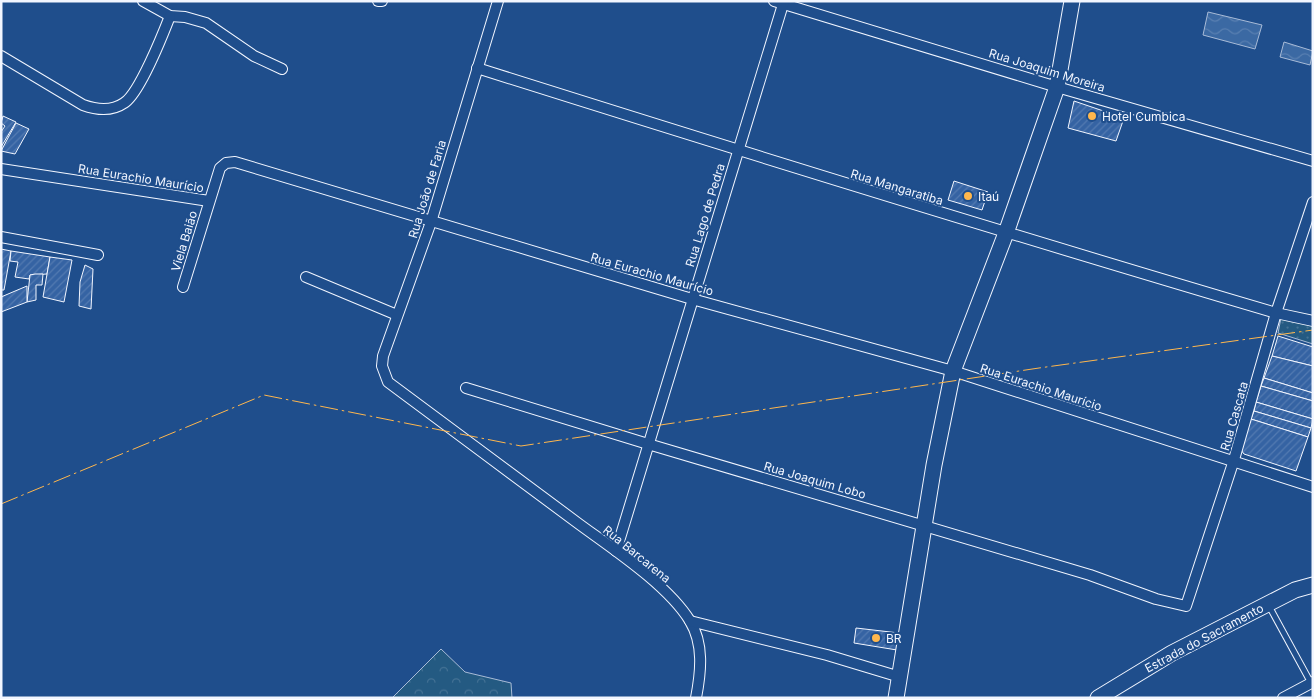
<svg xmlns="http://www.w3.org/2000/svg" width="1314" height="699" font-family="Inter,sans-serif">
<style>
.grass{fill:url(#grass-dots);stroke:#a8bbd7}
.forest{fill:url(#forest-crowns);stroke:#a8bbd7}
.water{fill:url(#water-waves);stroke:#a8bbd7}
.building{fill:url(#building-hatch);stroke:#f2f6ff}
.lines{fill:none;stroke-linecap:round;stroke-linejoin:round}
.lane-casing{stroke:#f2f6ff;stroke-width:7}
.street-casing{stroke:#f2f6ff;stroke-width:12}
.secondary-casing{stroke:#f2f6ff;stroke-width:17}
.lane{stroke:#1f4e8c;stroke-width:5}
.street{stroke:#1f4e8c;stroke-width:10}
.secondary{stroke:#1f4e8c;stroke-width:15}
.power{stroke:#ffb74d;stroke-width:1;stroke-dasharray:18 4 2.5 4;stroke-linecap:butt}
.poi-dot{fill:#ffb74d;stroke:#1f4e8c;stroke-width:2}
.labels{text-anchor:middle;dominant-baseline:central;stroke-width:4;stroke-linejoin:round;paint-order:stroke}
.street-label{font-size:12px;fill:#f2f6ff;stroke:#1f4e8c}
.poi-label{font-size:12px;fill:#f2f6ff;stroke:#1f4e8c;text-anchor:start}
</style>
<defs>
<pattern id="grass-dots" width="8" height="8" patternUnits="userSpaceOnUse" patternTransform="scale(1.25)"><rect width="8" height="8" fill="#245a82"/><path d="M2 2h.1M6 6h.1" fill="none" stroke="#447295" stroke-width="1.8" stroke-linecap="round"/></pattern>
<pattern id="forest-crowns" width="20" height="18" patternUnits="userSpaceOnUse" patternTransform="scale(1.25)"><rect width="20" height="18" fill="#245a82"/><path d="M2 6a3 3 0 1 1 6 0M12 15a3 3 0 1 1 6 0" fill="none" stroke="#447295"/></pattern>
<pattern id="water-waves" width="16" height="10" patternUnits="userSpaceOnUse" patternTransform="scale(1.25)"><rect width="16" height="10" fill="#3b69a3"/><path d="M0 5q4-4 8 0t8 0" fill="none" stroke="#587fb1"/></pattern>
<pattern id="building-hatch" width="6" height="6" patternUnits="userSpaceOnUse" patternTransform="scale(1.25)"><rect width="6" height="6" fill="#3563a3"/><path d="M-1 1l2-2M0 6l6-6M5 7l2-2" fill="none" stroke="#537ab1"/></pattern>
</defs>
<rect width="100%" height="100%" fill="#1f4e8c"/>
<polygon class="grass" points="1281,318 1313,325 1313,344 1278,333"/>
<polygon class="forest" points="441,649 465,672 511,683 512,698 392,698"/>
<g class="water">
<polygon points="1208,12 1262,25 1255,49 1203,35"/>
<polygon points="1284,42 1313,51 1310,65 1280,57"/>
</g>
<g class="building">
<polygon points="1074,101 1124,118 1116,141 1068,128"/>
<polygon points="3,116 16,122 1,147 1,132 5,126 1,123"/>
<polygon points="16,123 29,129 15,154 1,151"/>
<polygon points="954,181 988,192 982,210 948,200"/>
<polygon points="1,249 11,251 4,290 1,290"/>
<polygon points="11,251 50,257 47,274 30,275 29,279 15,277 18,262 10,261"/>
<polygon points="50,257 72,260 64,302 43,297"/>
<polygon points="85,265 93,269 91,309 79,306 80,282"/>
<polygon points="35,274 43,274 42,285 36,285 36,300 27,302 30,275"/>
<polygon points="27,286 27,302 1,312 1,297"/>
<polygon points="1278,336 1313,347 1313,366 1272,356"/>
<polygon points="1272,356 1313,366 1313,393 1264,378"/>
<polygon points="1264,378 1313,393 1313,401 1261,386"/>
<polygon points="1261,386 1313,401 1313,419 1256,402"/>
<polygon points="1256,402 1313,419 1311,428 1254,411"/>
<polygon points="1254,411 1311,428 1308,437 1251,419"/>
<polygon points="1251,419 1308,437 1296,471 1244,454 1241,450"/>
<polygon points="856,628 899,633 897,650 854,643"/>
</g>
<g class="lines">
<defs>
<polyline id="lane" points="1269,606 1311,683"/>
<g id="street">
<polyline points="143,1 170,16 185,17 206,23 254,56 282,69"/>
<polyline points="378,1 382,1"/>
<path d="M498,1L431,222L383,356L382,366L388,382C452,429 515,477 579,524C613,549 668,585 690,621C704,644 701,672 696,698"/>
<polyline points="774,1 1057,87 1313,161"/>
<path d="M1,56L83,105C97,110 111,112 124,103C139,94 163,34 170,16"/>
<path d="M477,68C743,152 1009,234 1276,313L1313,321"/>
<polyline points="1,169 209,201"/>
<polyline points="1,237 98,255"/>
<polyline points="306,277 397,315"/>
<polyline points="183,287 220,168 226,163 235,162 692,299 953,371 1313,487"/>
<polyline points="466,388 648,444 1090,575 1156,599 1186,606 1233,463 1276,313 1313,202"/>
<polyline points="616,551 784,1"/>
<polyline points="690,621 827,655 900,677"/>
<polyline points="1283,698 1313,682"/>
</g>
<g id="secondary">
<polyline points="896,698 934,465 953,371 1006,233 1057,87 1072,1"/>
<polyline points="1098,698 1172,653 1295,590 1313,585"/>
</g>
</defs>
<use href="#lane" class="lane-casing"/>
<use href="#street" class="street-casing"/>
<use href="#secondary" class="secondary-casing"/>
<use href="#lane" class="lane"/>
<use href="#street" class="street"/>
<use href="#secondary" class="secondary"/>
<polyline class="power" points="1,504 264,395 521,446 1039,368 1313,330"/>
</g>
<g class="poi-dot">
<circle cx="1092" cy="116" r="5"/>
<circle cx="968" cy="196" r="5"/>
<circle cx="876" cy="638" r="5"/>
</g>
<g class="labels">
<g class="street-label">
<text transform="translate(1047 70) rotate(17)">Rua Joaquim Moreira</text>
<text transform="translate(141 178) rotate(9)">Rua Eurachio Maurício</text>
<text transform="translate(897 187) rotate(17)">Rua Mangaratiba</text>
<text transform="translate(427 189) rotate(-73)">Rua João de Faria</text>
<text transform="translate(705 215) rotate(-73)">Rua Lago de Pedra</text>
<text transform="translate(184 241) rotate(-73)">Viela Baião</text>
<text transform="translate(652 274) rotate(16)">Rua Eurachio Maurício</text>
<text transform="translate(1041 387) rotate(18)">Rua Eurachio Maurício</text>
<text transform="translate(1234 416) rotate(-74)">Rua Cascata</text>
<text transform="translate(815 480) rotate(16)">Rua Joaquim Lobo</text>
<text transform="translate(637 554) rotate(39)">Rua Barcarena</text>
<text transform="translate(1204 638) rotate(-28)">Estrada do Sacramento</text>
</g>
<g class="poi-label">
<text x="1102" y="116">Hotel Cumbica</text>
<text x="978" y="196">Itaú</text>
<text x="886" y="638">BR</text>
</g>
</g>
<rect width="1314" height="699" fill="none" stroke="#f2f6ff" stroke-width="5"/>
</svg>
